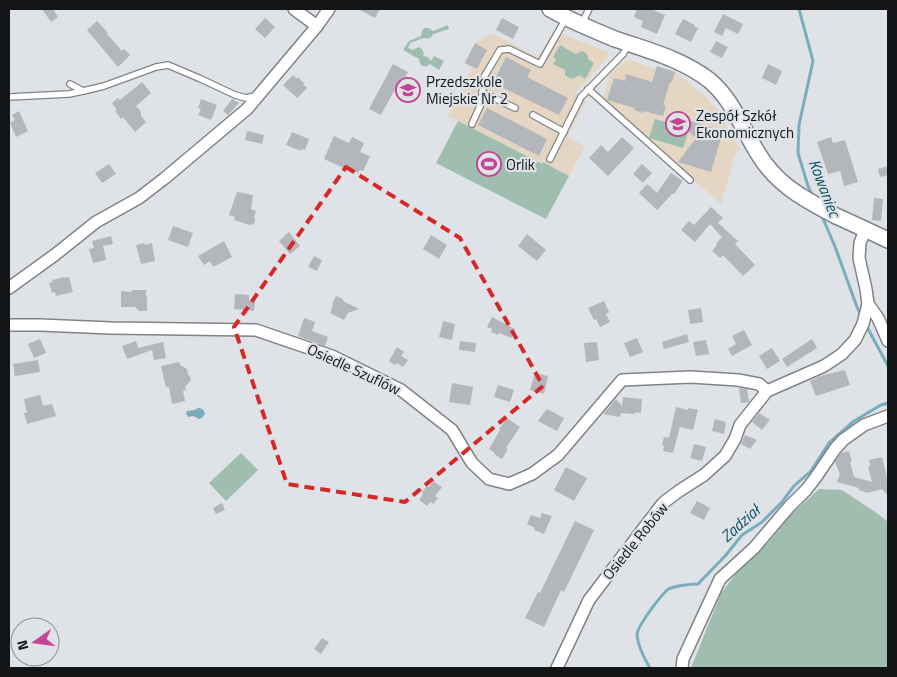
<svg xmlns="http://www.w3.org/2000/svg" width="897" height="677" font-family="'Titillium Web',sans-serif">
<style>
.education{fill:#e4d6c3}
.green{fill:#9fbeaf}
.water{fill:#7bacbd}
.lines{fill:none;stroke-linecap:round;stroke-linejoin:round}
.stream{stroke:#7bacbd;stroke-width:3}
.building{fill:#b3b6bb}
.service-casing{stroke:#808387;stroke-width:8}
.minor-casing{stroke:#808387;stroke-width:14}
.tertiary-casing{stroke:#808387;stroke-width:18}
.service{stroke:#fff;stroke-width:5.5}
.minor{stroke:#fff;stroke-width:11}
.tertiary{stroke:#fff;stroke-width:15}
.marked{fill:none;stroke:#d62828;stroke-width:4;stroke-dasharray:10 6;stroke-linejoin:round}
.labels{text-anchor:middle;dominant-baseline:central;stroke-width:4.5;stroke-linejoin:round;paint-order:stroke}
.poi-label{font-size:15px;fill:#131416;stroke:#dfe2e7;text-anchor:start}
.street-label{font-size:15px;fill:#131416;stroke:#dfe2e7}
.water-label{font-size:16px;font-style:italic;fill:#0a5163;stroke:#dfe2e7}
</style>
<rect width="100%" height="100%" fill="#dfe2e7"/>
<g class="education">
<polygon points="554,31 608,52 609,56 576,92 586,101 567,137 585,146 569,176 543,162 542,164 448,116 473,67 464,62 475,43 492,33 535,56 541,53"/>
<polygon points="628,59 655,69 657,66 675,72 695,88 708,99 717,110 740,149 735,155 721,204 647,138 603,97 610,74"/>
</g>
<g class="green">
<path d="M448,25L449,29L433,34C430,41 427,37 421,39C417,40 414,42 410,43L408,48L413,50L418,47L422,49L424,54L423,56L428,57L431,61L434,56L444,61L439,70L430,64C424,69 420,66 419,59L403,50L409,41L421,36L422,31L424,28H429L433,31Z"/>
<path d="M560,45L576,54L582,51L586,53L588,56V59L594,63L585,79L579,75C574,79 570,80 565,75V70L553,64L556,59L553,57Z"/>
<polygon points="655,119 689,129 683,148 649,138"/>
<polygon points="458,121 542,164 543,162 569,176 546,219 436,163"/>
<polygon points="241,453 258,470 226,501 209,483"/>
<polygon points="819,489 842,490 878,514 888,522 888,668 691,668 721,593 739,570 769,542 791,515"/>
</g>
<path class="water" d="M198,408C202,408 204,410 205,414L202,418L199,419L193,416L188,417L186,413L187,411L195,410Z"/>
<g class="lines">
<g class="stream">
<polyline points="799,9 813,61 799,125 798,153 808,186 813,197"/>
<polyline points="821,214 834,244 857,307 861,315"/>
<polyline points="866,325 888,366"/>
<path d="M650,668C644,658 638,647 637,635C637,626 660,597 667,590C673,586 690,584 698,584L726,555L742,535L762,522L782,502L794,486L811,471L829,443L854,421L881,405L888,403"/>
</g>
</g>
<g class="building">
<polygon points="42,9 53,9 58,17 51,22"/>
<polygon points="358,9 380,9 375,18"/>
<polygon points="637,9 651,9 665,15 657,34 641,27 643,21 634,17"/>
<polygon points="723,14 743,24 738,34 726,28 722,36 714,32"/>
<polygon points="265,18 275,27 265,38 255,29"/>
<polygon points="502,18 519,27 513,39 496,30"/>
<polygon points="683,19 695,25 694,26 698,28 691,42 675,34"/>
<polygon points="97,21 108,33 107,34 122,51 124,49 130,55 118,67 87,30"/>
<polygon points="716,41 728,47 722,58 710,52"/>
<polygon points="475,43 487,50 477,69 465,63"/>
<polygon points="506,57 531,70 527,77 568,98 559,115 493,83"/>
<polygon points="393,64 408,72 404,80 419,89 413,101 394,91 381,115 369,109"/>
<polygon points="768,64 782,71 776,85 762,78"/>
<polygon points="657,66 675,72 672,82 670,82 663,105 666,106 663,116 644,111 643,113 634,110 635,108 607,100 614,78 625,81 626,74 652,82"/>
<polygon points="293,75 297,79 298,77 304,83 303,84 307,88 297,98 283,85"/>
<polygon points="142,82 151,93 136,106 141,112 141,116 146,122 135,132 123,117 121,119 115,111 117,110 112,103 118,98 120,100"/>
<polygon points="201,99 217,105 211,120 198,115 201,109 198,108"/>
<polygon points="232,99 239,103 228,115 223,111"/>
<polygon points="487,108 547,139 539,156 478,125"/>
<polygon points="19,111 28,131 16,137 10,123 15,120 12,115"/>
<polygon points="691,121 723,131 711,172 678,162 696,138 688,131"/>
<polygon points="247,131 264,135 262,144 245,140"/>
<polygon points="292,132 309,139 305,150 301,149 301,151 286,145"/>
<polygon points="334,136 349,143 352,137 364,143 360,152 370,156 363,171 360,170 358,173 347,168 346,169 324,159"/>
<polygon points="622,137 634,148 608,176 589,158 601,145 608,152"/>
<polygon points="831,137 833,143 845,140 858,182 844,186 840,171 828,174 817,142"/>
<polygon points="109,164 116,174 102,183 95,173"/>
<polygon points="642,164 652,173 643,183 633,174"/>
<polygon points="888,166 888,175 880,177 878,169"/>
<polygon points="671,173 683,181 674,194 672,194 657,210 639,193 647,184 657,193"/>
<polygon points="237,192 253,195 251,209 256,211 254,217 255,220 254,224 250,225 234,220 235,217 229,215"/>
<polygon points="874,198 883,199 881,221 872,220"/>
<polygon points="711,207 723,218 718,223 738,241 735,244 755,265 743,276 723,255 720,258 712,251 717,245 716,244 722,237 710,224 695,242 681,230 689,221 694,225"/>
<polygon points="173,226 193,233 188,247 168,240"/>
<polygon points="289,232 300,246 290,254 279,241"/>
<polygon points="527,234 546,250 537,261 518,246"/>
<polygon points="431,235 447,245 439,259 423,249"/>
<polygon points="111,236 113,244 103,246 106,260 93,263 89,249 94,248 92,241"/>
<polygon points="224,241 232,257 213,267 210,261 204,265 198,256"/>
<polygon points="144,243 145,245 152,243 155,261 141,264 136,245"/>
<polygon points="314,256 322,260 317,271 308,267"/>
<polygon points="64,277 65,278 69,277 73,292 56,296 55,292 52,293 49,283 53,282 52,280"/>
<polygon points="132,290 146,290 146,296 147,296 147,311 138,311 138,309 136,309 136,307 121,307 121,291 131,292"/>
<polygon points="235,294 249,295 249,301 255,301 254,311 234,309"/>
<polygon points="336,296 343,299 343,301 359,309 348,313 344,320 330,313 333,305 332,304"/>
<polygon points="604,301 609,312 606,314 610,322 600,327 596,319 594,320 588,308"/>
<polygon points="701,308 703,322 690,324 688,310"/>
<polygon points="492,317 515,329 511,338 499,333 498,335 491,332 492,329 487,327"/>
<polygon points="304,318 315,322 312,331 328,337 325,346 298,336"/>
<polygon points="443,321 455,324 452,340 439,337"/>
<polygon points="744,330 752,345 732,356 728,349 736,344 732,336"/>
<polygon points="687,334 689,342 664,349 662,342"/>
<polygon points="637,338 643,352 630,357 624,343"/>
<polygon points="40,339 46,353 34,358 28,344"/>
<polygon points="812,339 817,348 787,367 782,359"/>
<polygon points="706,340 709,354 696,356 693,342"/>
<polygon points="136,341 138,348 163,342 166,358 154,360 152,350 127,359 122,346"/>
<polygon points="460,341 476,343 475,352 459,350"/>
<polygon points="597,342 599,360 586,362 584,343"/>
<polygon points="397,347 404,352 401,356 408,360 403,367 397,363 395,365 389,361"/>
<polygon points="772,348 780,361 767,369 759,356"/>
<polygon points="38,360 40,372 15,376 13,364"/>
<polygon points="179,362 180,365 187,369 188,375 190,376 191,380 185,387 186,390 183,391 185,401 172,404 169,387 166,387 161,366"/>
<polygon points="845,370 850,385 816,396 810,381 820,376"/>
<polygon points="535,373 548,376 544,394 530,390"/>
<polygon points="452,383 473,387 470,405 449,402"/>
<polygon points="498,385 514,390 510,402 494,397"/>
<polygon points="739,388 747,389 749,402 741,403"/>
<polygon points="40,395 43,406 52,404 56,416 27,424 24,413 27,413 24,399"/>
<polygon points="623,397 642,399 641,413 635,412 635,414 621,413 620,417 603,414 616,399 622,406"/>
<polygon points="676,407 688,410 688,408 698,410 693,430 680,427 673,453 663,451 664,446 662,445 664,437 669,438"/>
<polygon points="547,409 564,418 557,431 538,421"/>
<polygon points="759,413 770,420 762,430 752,422"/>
<polygon points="507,418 520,427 506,448 508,449 502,459 494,454 495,453 489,449 500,430 499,429"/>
<polygon points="715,419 726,422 724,434 712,431"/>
<polygon points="745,435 757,440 750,449 741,444"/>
<polygon points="694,444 706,447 702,461 690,458"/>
<polygon points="849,451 852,461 850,462 854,477 872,482 868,467 870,466 869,460 882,457 888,482 888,496 882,489 867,493 859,490 859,488 837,482 840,474 835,462 841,453"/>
<polygon points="566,467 587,478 574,501 554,490"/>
<polygon points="433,481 442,487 435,496 438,498 433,504 430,502 427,506 419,500 423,494 422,492 427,486 429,487"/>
<polygon points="697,501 710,508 704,520 690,513"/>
<polygon points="222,503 225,510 216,514 213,508"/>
<polygon points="542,513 552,516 544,534 534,530 535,528 527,524 531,515 540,518"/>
<polygon points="575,521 594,530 564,592 561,590 544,627 525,618 538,592 540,593"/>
<polygon points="322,638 329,642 321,654 314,649"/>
</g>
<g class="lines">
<defs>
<g id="service">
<polyline points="582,23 589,9"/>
<polyline points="70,84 83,91 104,86 156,67 168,65 201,79 235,95 246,98 255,96"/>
<polyline points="588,89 690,180"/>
<polyline points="482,92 515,108"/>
<polyline points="9,97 69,94 83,91"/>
<polyline points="533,115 564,132"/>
<polyline points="472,124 481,104 484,77 500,50 509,49 540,64 566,18"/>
<polyline points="550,159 581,97 623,54 628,45"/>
</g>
<g id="minor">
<polyline points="294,9 317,26"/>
<polyline points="9,288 56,254 96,222 139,198 165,178 247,109 317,26 329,9"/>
<polyline points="868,304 878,318 888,341"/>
<polyline points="9,325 40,325 111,328 256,330 332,356 401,390 452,430 472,463 489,479 509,484 532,474 558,455 622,380 691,377 738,380 759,384 767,391"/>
<polyline points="557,668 589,600 663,503 679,491 704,475 725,456 735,439 740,425 767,391 824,366 842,354 855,340 863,324 868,304 866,289 859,258 860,243 865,230"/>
<polyline points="682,668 683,659 720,579 754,548 789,507 806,490 816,477 835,449 843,440 864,425 888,416"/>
</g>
<path id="tertiary" d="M550,9C571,21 593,30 615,39C647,50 682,59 709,80C736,102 745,138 766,165C784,189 810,202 836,216C854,224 871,232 888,240"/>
</defs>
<use href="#service" class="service-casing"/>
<use href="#minor" class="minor-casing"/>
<use href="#tertiary" class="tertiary-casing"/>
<use href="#service" class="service"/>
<use href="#minor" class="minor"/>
<use href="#tertiary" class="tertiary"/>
</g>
<path class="marked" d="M346,167L460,238L543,386L405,502L287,484L234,327Z"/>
<defs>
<symbol id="school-ring" viewBox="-11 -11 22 22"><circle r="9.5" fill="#dfe2e7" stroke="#c34695" stroke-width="1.5"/><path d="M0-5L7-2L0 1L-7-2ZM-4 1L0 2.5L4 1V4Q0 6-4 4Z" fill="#c34695"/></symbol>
<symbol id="stadium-ring" viewBox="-11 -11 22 22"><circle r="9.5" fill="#dfe2e7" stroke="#c34695" stroke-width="1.5"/><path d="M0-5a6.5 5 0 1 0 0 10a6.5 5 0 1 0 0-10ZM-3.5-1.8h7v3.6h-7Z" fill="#c34695"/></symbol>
</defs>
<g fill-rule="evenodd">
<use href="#school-ring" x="394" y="76" width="28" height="28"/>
<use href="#school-ring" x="664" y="110" width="28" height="28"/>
<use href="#stadium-ring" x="475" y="150" width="28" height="28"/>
</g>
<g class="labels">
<g class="poi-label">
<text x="426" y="81">Przedszkole<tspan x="426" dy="17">Miejskie Nr 2</tspan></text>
<text x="696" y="115">Zespół Szkół<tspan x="696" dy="17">Ekonomicznych</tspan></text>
<text x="506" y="164">Orlik</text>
</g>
<g class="street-label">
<text transform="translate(354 369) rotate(25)">Osiedle Szuflów</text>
<text transform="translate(635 541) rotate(-51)">Osiedle Robów</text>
</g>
<g class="water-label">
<text transform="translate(825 188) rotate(69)">Kowaniec</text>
<text transform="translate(740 523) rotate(-42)">Zadział</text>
</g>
</g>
<rect width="897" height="677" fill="none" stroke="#131416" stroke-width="20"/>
<g transform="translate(35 642) rotate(256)"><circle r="24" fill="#dfe2e7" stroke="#8d9093"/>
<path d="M0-4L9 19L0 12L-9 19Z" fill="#c34695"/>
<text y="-8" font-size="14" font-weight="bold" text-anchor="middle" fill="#131416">N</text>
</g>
</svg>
